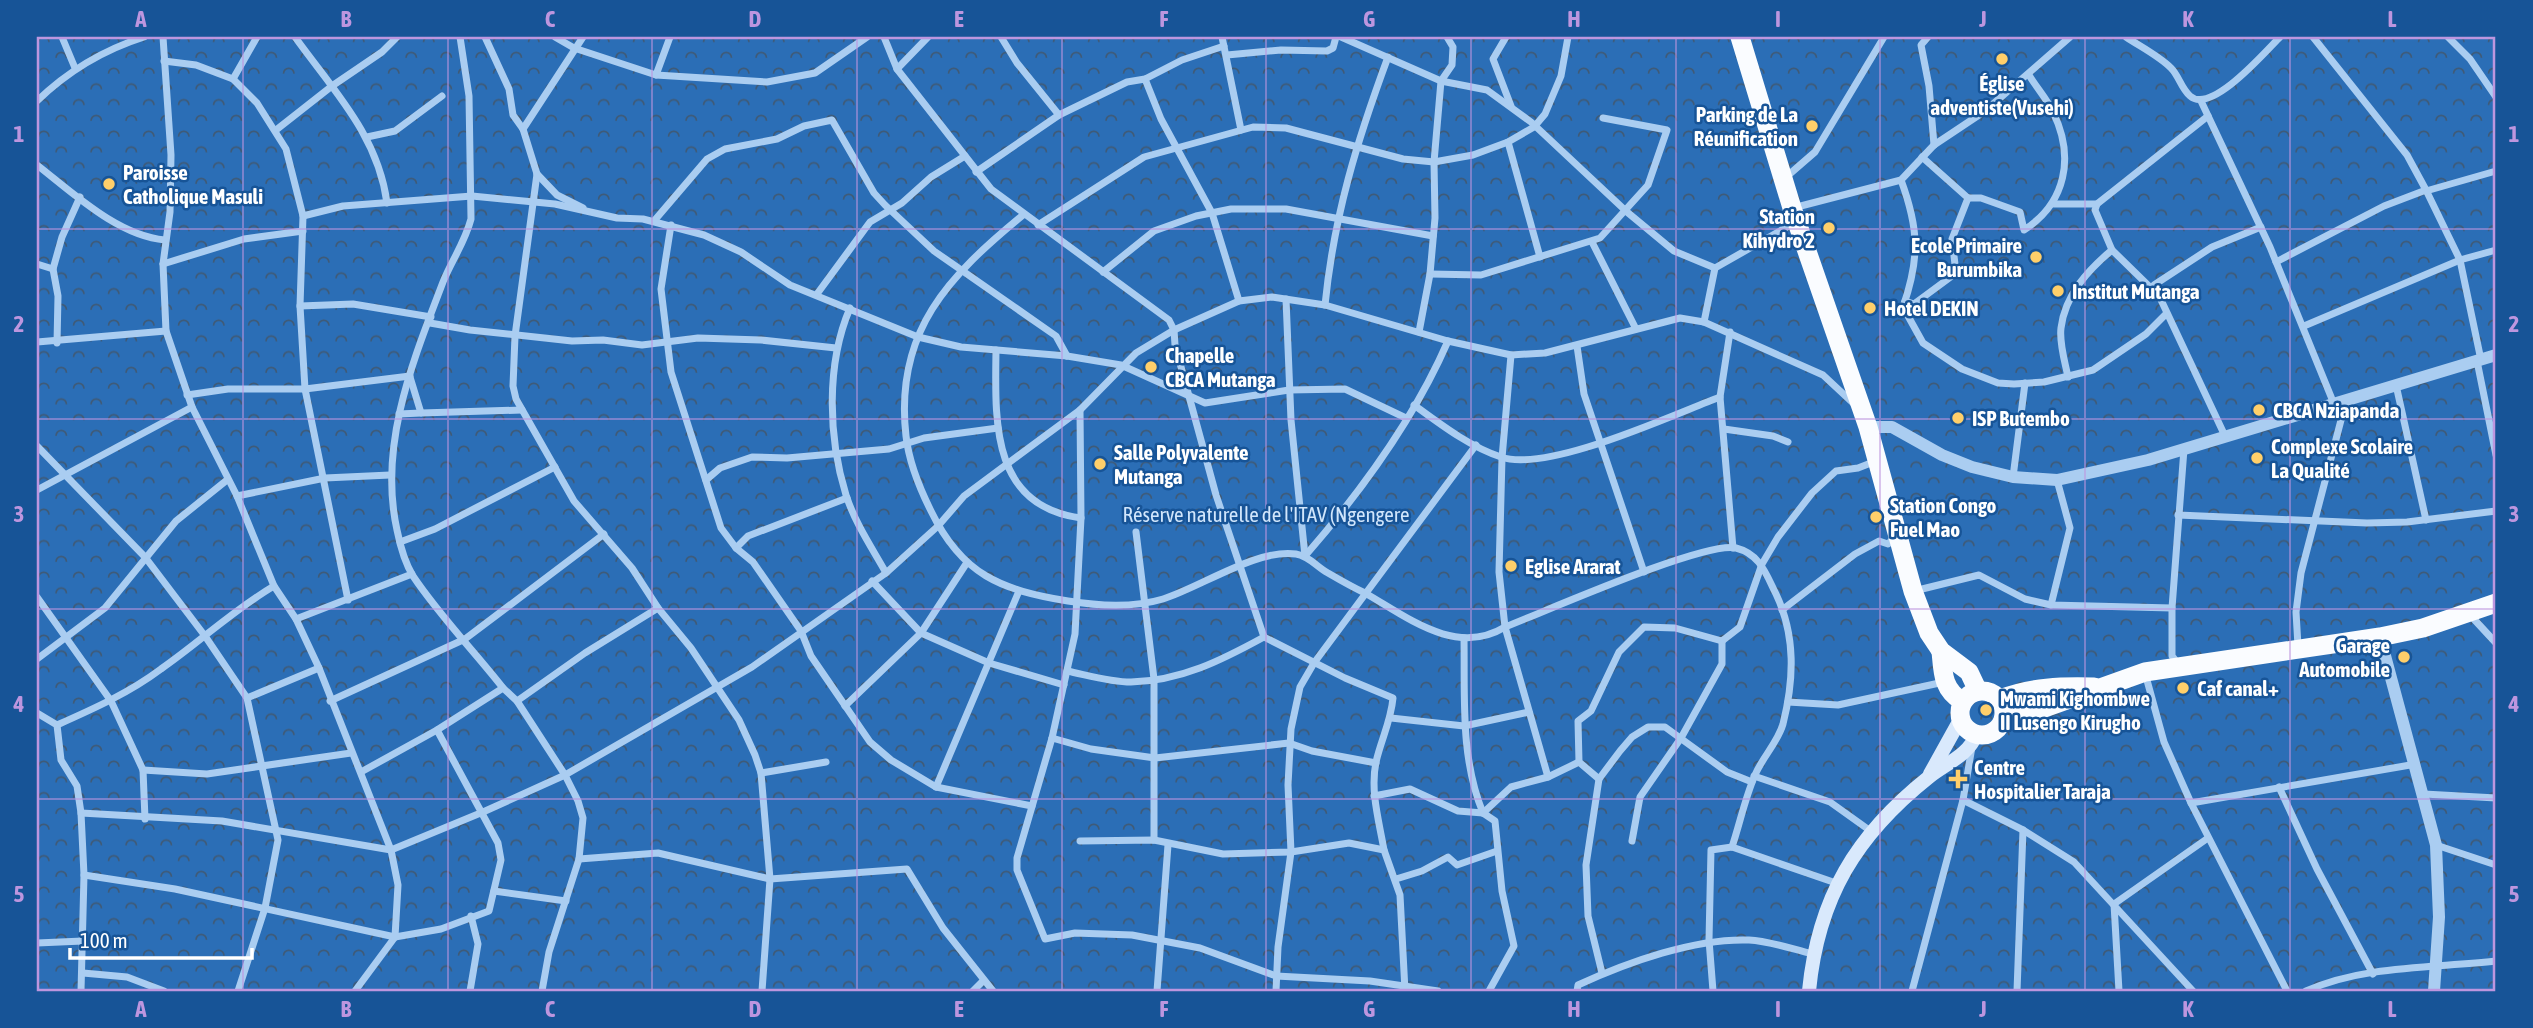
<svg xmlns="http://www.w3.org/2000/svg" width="2533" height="1028" font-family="'Asap Condensed',sans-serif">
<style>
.forest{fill:url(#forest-crowns)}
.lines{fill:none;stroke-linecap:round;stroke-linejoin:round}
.minor{stroke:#aacdf1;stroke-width:7}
.tertiary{stroke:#aacdf1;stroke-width:12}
.secondary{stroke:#d9e9fc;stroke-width:14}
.trunk{stroke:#fafcff;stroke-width:19}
.grid{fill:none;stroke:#bd96df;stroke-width:2;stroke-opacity:0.55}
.poi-dot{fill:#ffcf6a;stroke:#175497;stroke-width:2.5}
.labels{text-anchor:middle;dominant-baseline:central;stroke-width:5;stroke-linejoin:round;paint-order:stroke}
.poi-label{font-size:21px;font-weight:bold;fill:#fff;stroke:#175497;text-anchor:start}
.park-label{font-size:21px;fill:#d1e6fc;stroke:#175497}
.neatline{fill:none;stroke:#bd96df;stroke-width:2.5}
.grid-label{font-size:23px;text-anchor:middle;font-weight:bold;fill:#bd96df}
</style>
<defs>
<pattern id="forest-crowns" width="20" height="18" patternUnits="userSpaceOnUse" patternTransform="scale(1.75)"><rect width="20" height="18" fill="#2b6eb6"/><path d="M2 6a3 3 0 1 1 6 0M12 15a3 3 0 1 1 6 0" fill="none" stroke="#3f5a76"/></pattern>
</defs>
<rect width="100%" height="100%" fill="#175497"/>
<rect class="forest" x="37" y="37" width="2459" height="954"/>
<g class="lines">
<g class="minor">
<polyline points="62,37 75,68"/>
<polyline points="163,37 171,155 170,212 163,264 166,331 192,407 237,496 274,586 296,619 319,668 391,850 398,885 395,937 355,991"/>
<path d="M295,37C333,90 378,135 387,203"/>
<path d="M460,37L469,96L471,219C465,242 452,260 443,282C413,361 378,445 397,530C400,545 405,563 413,576C439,615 474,651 503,688L517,701L565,775L578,801L583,818L579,859L549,952L542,991"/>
<polyline points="485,37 509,89 513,115 523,129 537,174 515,336 513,386 516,399 574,501 632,568 658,608 691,648 739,720 755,755 761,773 770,879 762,991"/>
<polyline points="555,37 574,48 656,75 767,82 815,73 867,37"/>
<polyline points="884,37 897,69 991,189 1169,320 1174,330 1175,345 1216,495 1264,637"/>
<polyline points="1001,37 1017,63 1059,115"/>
<polyline points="1222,37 1241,130"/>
<polyline points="1341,37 1441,81 1487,90 1531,122 1627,212 1674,251 1715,268"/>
<polyline points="1506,37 1493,59 1511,106"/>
<polyline points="1928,37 1921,45 1929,86 1934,145"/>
<path d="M2126,37C2141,47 2159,56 2171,68C2179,76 2181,88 2190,96C2211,115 2265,52 2280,37"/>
<polyline points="2313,37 2407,155 2426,190 2460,260 2481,360"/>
<polyline points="2448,37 2470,59 2496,97"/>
<polyline points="1227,55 1281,50 1327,51 1333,48 1336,37"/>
<polyline points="164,61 196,65 233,79 257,103 286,149 303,216 300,306 305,389 348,600"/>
<polyline points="897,69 928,37"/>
<polyline points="656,75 670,37"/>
<polyline points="233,79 257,37"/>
<polyline points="1145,79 1161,119 1212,213 1239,301"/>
<path d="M37,101C67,72 103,50 144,37"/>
<polyline points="2201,101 2270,247 2334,404"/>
<polyline points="523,129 583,37"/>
<polyline points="276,130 332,86 382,52 397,37"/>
<polyline points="367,137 395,131 442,96"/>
<polyline points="1508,142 1540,257"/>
<polyline points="1922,157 1968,198"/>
<path d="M37,165C73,193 118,236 165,240"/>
<polyline points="976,172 1059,115 1127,82 1145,79 1182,60 1224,46"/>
<polyline points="537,174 557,195 583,208"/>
<polyline points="1785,178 1815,152 1884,37"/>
<path d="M1901,180C1919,229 1920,258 1903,307L1923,343L1962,369L1998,383L2014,384L2044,382L2093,370L2146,334L2166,314"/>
<polyline points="2426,191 2496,171"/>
<path d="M1968,198H1981L2020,212L2024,230C2066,203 2075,157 2053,112C2047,99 2036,87 2029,75"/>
<polyline points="2054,204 2097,204 2208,116"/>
<polyline points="2097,204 2095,210 2112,250 2155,292"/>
<polyline points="1793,208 1901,180 1934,145 1985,111 2070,37"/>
<path d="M1023,215C949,276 894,331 906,436C909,463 919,487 931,511C962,575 1001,590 1068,601C1099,606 1133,608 1163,599C1201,587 1258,548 1296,554C1309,556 1317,567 1328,573C1340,580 1352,587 1365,593C1407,617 1456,657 1505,627C1544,612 1704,541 1736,548C1760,554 1766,574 1776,594C1796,636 1794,680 1783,724C1778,742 1762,758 1755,775C1745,798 1740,823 1732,847"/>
<polyline points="303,216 343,206 472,196 555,204 617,218 643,219 704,235 741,252 790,285 918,337 961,347 1067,356 1121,365 1205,403 1289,390 1345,389 1406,418"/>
<polyline points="654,221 707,159 725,149 777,139 804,126 832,120 874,193 885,205 934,251 1056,336 1067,356"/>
<polyline points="671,225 661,289 671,372 721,528 736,548 753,562 801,631 811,656 870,742 891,760 936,787 1032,806"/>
<polyline points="1038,225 1144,157 1253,127 1286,128 1403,159 1434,162 1473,155 1508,142 1534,127 1545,114 1561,76 1568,37"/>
<polyline points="1592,242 1636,329"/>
<polyline points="2276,262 2384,206 2426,190"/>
<polyline points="37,264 53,269"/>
<polyline points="163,264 244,239 303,231"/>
<polyline points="1103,272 1154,231 1196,216 1231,209 1286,209 1433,236"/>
<polyline points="1430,274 1481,275 1600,238 1648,185 1667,130 1603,118"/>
<polyline points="817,294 870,222 902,203 931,177 965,156"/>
<polyline points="1286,299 1291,420 1305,556"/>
<polyline points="1905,301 1914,304 1956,273 1952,239 1968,198"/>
<path d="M1325,305C1334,215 1357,141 1388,57"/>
<polyline points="300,306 353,304 431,317"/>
<path d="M850,308C826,364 828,437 846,495C855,523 872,548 886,573"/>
<polyline points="1704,322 1715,268 1794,223"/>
<polyline points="430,323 470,330 572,341 603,340 642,345 698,338 761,340 836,348"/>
<polyline points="2304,326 2460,260 2496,250"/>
<polyline points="1419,332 1430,274 1435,218 1434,162 1441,81 1452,65 1453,47 1447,37"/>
<polyline points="1730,332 1720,397 1733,548"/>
<polyline points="37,342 166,331"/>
<polyline points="57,343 58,296 53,269 62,237 80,197"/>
<polyline points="1577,346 1584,394 1644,572"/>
<path d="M996,350C995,422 991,506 1081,518"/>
<polyline points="1511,355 1502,458 1499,572 1505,627 1548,777"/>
<polyline points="2477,361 2496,455"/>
<polyline points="410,377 421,413 522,410"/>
<path d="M2068,377C2065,362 2059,343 2061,328C2065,295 2088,270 2112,250"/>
<polyline points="2396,385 2426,520"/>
<polyline points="187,395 228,389 305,389 410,376"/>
<path d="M1414,405C1440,424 1470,447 1501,457C1548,473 1672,415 1720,397"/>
<polyline points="1080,410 1081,518 1075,634 1052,738 1017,858 1017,870 1045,939 1075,933 1132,935 1200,948 1276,976 1370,981 1438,991"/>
<polyline points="399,414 421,413"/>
<polyline points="1724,429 1773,436 1788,442"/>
<polyline points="2225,436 2154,285 2212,247 2261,227"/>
<polyline points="37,446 145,557 205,636 247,698 278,840 265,908 238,991"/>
<polyline points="2013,477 2025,383"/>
<polyline points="706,480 720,468 752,457 787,458 889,449 924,438 998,428"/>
<polyline points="37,490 192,407"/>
<polyline points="237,496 325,478 390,475"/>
<polyline points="2178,515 2367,523 2407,522 2496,511"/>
<polyline points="1136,532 1154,679 1154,840"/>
<polyline points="400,542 435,529 555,467"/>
<polyline points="736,548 748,536 847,498"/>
<path d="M1305,556C1359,494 1415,417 1448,341"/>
<polyline points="872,581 921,633 989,663 1064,685"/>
<polyline points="1914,591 1979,575 2025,599 2051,605 2172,608"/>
<polyline points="37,597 111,701 143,770 145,819"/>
<polyline points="2051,605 2070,528 2057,480"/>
<polyline points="1782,610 1855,554 1879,541 1888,544 1896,536"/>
<polyline points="2471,616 2496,643"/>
<polyline points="296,619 412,574"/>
<path d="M1464,638C1465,697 1460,757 1483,813"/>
<polyline points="1722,641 1740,627 1762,564 1778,537 1812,493 1836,471 1858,468 1876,461"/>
<polyline points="2298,646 2296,612 2301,573 2346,401"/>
<polyline points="37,659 105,608 176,521 227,480"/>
<polyline points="2179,665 2172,656 2172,608 2184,449"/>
<path d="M1067,671C1087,675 1110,682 1131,682C1181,681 1222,660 1264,637L1345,678L1393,698C1391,721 1381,740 1376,762C1370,791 1379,821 1384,850"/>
<polyline points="2145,673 2164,742 2191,803 2287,991"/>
<polyline points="247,698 319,668"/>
<polyline points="330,701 465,639 604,534"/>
<polyline points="517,701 585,653 658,608"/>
<polyline points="1788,702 1838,705 1944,682"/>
<polyline points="845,706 921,633 966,564"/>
<polyline points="37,713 57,725 61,760 77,786 81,813 84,875 81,991"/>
<polyline points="1391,718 1464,726 1529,712"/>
<path d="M57,725C93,709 129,693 161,669C200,642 233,610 274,586"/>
<polyline points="1052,738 1091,749 1155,758 1289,743 1312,751 1376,763"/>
<polyline points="143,770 207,774 351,753"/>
<polyline points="361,772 437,730 503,688"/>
<polyline points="761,773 826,762"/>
<polyline points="1754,776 1830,802 1872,832"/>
<polyline points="1599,779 1579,762 1578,721 1591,711 1619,652 1644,627 1675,628 1722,641"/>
<polyline points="936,787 1019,591"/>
<polyline points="2279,787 2317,869 2373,974"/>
<polyline points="2424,794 2496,798"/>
<polyline points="1374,796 1410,789 1458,811 1483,813 1495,821 1502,891 1514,946 1489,991"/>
<polyline points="1963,800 2023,830 2074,862 2193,991"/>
<polyline points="2191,803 2416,764"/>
<polyline points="81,813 222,821 391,850 483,812 565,775 752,667 886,573 938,526 964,496 1080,410 1136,353 1174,330 1239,301 1272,297 1325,305 1448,341 1511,355 1545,353 1680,318 1704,322 1823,375 1853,403"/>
<polyline points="1483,813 1511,787 1548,777 1579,762"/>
<polyline points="1080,841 1154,840 1223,854 1291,852 1349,843 1384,850 1400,895 1405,991"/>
<polyline points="1632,841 1640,797 1681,738 1722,664 1722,641"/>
<polyline points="2436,845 2496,865"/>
<polyline points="579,859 658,853 770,879 907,869 943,928 993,991"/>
<polyline points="84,875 175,889 395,937 441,929 489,911 501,860 498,843 437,730"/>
<polyline points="1396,879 1422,871 1448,857 1457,865 1497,851"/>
<polyline points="494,891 566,901"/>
<polyline points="37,943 83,941"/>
<polyline points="83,973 127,977 164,991"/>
<polyline points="1602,973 1588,916 1586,865 1599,779 1620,751 1632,737 1648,727 1665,727 1727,772 1752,782"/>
<polyline points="470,991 478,944 471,916"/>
<polyline points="973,991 983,981"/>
<polyline points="1157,991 1168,845"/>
<polyline points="1276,991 1278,947 1291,852 1288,785 1291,729 1300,687 1314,663 1476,445"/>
<path d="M1577,991L1578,985C1628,962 1695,938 1749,940C1770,941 1792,949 1813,954"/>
<polyline points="1713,991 1709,940 1711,850 1732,847 1836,883"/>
<polyline points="1912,991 1963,800 1972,747"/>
<polyline points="2017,991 2023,830"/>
<polyline points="2119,991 2114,904 2208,838"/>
<path d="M2306,991C2364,965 2434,968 2496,961"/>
</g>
<g class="tertiary">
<polyline points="1868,427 1892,427 1942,455 1972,467 2013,477 2057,480 2148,460 2496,355"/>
<polyline points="2380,637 2436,845 2439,917 2434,991"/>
</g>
<g class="secondary">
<polyline points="1930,774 1960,720"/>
<path d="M1809,991C1818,898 1856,835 1929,777C1945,764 1969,755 1976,735"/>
</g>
<g class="trunk">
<polyline points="1740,37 1792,208 1868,427 1913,591 1929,633 1941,651 1969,672 1978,691"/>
<path d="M1941,651C1943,672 1942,689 1962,701"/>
<circle cx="1982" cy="713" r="22"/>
<path d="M2000,699C2032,687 2061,686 2094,687"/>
<polyline points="2002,723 2145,672 2380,637 2423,628 2496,603"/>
</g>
</g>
<path class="grid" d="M243,37V991M448,37V991M652,37V991M857,37V991M1062,37V991M1266,37V991M1471,37V991M1676,37V991M1880,37V991M2085,37V991M2290,37V991M37,229H2496M37,419H2496M37,609H2496M37,799H2496"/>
<g class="poi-dot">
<circle cx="2002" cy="59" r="7"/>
<circle cx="1812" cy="126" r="7"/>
<circle cx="109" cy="184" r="7"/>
<circle cx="1829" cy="228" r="7"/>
<circle cx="2036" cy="257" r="7"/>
<circle cx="2058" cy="291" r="7"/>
<circle cx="1870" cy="308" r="7"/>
<circle cx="1151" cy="367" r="7"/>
<circle cx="2259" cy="410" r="7"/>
<circle cx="1958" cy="418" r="7"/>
<circle cx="2257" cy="458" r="7"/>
<circle cx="1100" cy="464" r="7"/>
<circle cx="1876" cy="517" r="7"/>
<circle cx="1511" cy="566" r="7"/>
<circle cx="2404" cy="657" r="7"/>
<circle cx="2183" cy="688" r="7"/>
<circle cx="1986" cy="710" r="7"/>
<path d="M1954.5 768.5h7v7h7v7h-7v7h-7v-7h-7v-7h7z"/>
</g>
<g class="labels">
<g class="poi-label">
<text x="2002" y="83" text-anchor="middle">Église<tspan x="2002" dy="24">adventiste(Vusehi)</tspan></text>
<text x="1798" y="114" text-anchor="end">Parking de La<tspan x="1798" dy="24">Réunification</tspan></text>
<text x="123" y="172">Paroisse<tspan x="123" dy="24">Catholique Masuli</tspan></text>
<text x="1815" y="216" text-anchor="end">Station<tspan x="1815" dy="24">Kihydro 2</tspan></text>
<text x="2022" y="245" text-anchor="end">Ecole Primaire<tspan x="2022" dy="24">Burumbika</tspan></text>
<text x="2072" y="291">Institut Mutanga</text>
<text x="1884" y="308">Hotel DEKIN</text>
<text x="1165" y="355">Chapelle<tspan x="1165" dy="24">CBCA Mutanga</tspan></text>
<text x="2273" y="410">CBCA Nziapanda</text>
<text x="1972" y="418">ISP Butembo</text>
<text x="2271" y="446">Complexe Scolaire<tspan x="2271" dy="24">La Qualité</tspan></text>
<text x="1114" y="452">Salle Polyvalente<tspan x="1114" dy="24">Mutanga</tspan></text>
<text x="1890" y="505">Station Congo<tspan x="1890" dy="24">Fuel Mao</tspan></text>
<text x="1525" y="566">Eglise Ararat</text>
<text x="2390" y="645" text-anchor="end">Garage<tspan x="2390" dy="24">Automobile</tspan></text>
<text x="2197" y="688">Caf canal+</text>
<text x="2000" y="698">Mwami Kighombwe<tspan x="2000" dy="24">II Lusengo Kirugho</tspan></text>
<text x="1974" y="767">Centre<tspan x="1974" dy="24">Hospitalier Taraja</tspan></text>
</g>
<g class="park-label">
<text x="1266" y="514">Réserve naturelle de l'ITAV (Ngengere</text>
</g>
</g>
<rect width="2533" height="1028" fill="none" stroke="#175497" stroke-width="77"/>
<path d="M70 948v10h182v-10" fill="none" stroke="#ffffff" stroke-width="3.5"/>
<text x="80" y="948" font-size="21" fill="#ffffff" stroke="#175497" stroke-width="5" paint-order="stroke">100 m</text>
<rect x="38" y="38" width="2456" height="952" class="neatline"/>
<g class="grid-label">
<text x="141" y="27">A</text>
<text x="346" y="27">B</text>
<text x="550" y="27">C</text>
<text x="755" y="27">D</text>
<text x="959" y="27">E</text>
<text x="1164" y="27">F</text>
<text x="1369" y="27">G</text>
<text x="1574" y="27">H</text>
<text x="1778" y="27">I</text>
<text x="1983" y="27">J</text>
<text x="2188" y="27">K</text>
<text x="2392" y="27">L</text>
<text x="19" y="142">1</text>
<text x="2514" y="142">1</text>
<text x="19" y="332">2</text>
<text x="2514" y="332">2</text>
<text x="19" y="522">3</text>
<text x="2514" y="522">3</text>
<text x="19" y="712">4</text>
<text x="2514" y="712">4</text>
<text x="19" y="902">5</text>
<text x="2514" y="902">5</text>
<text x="141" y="1017">A</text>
<text x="346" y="1017">B</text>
<text x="550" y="1017">C</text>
<text x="755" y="1017">D</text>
<text x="959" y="1017">E</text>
<text x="1164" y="1017">F</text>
<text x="1369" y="1017">G</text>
<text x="1574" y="1017">H</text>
<text x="1778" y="1017">I</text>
<text x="1983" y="1017">J</text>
<text x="2188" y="1017">K</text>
<text x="2392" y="1017">L</text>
</g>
</svg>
